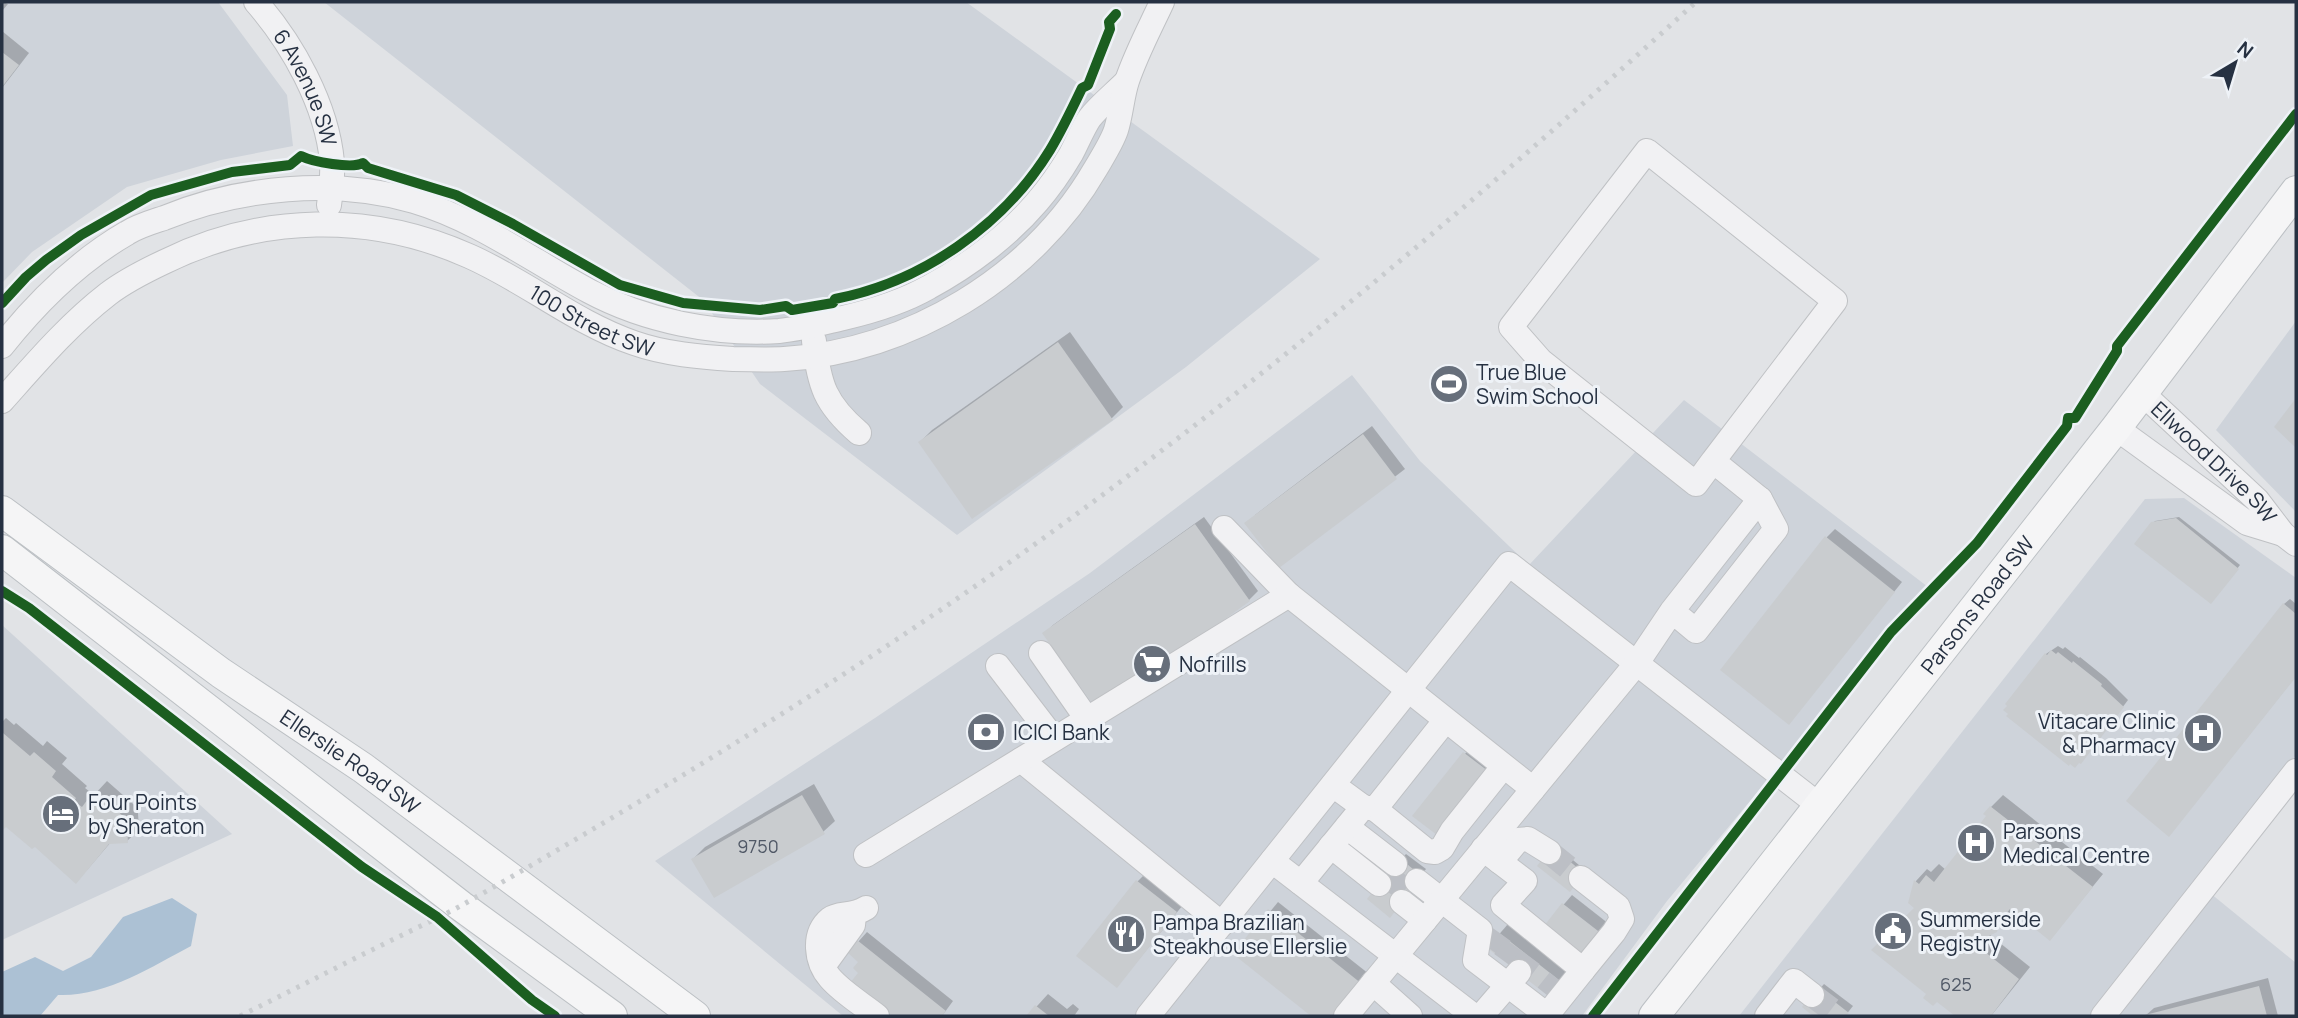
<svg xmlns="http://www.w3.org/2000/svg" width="2298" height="1018" font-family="Manrope,sans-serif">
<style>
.built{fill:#ced3da}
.water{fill:#acc1d4}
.shadow{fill:#0003}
.building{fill:#c9cccf}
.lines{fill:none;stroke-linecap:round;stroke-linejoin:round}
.minor-tunnel{stroke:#bcbfc5;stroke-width:24;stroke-dasharray:24 12;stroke-linecap:butt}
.minor-casing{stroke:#bfc1c4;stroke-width:26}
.major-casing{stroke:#bcc0c4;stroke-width:32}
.minor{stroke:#f1f1f3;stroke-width:24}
.major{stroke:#f5f5f6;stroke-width:30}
.rail{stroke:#c9cccf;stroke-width:5;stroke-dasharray:3.5 7;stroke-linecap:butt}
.cycleway-casing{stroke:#eef2f7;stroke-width:15}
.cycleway{stroke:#1b5e20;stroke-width:10}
.labels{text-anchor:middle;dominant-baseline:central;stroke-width:6;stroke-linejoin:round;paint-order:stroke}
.number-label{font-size:18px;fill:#505866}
.street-label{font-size:21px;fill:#263142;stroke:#eef2f7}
.poi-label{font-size:21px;fill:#263142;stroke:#eef2f7;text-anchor:start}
</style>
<rect width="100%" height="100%" fill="#e1e3e6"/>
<g class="built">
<polygon points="2,2 218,2 287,95 293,146 221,160 127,187 32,252 2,283"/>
<polygon points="324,2 966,2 1320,259 1186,367 957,535 760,384 703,300"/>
<polygon points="2296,321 2296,512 2216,430"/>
<polygon points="1352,375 1420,461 1529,565 1684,400 1928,587 1667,901 1582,1016 843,1016 655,861 875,718 1090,573"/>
<polygon points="2184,498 2296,578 2296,755 2090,1016 1739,1016 2145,499"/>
<polygon points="2,625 232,834 2,940"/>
<polygon points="2210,893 2296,963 2296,1016 2113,1016"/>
</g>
<path class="water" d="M172,898L197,914L191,946C151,967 105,997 58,995L40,1016H2V972L35,957L63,971L91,957L123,917Z"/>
<g class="shadow">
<polygon points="2,2 8,4 2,11"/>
<polygon points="2,31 29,53 2,88"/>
<polygon points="1070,332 1123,407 1112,418 920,442 932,430"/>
<polygon points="1372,426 1405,469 1279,566 1255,515"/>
<polygon points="1204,517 1258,591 1249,600 1044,634 1053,625"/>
<polygon points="2179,517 2240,565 2211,602 2152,524 2155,521"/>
<polygon points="1835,529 1902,582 1789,723 1827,537"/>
<polygon points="2290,599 2296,604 2296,676 2174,829 2284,604"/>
<polygon points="2058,646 2063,649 2065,647 2079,658 2080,657 2106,678 2128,700 2086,756 2007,704 2046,654"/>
<polygon points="6,718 14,725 16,723 43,746 47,741 67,758 62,764 87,786 85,788 94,795 107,781 140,810 138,813 139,830 127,841 111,842 87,870 35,844 6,825 2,830 2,722"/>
<polygon points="1473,744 1495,762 1446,824 1415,816"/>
<polygon points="814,784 835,821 823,832 693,859 705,847"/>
<polygon points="2003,795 2056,837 2060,833 2066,838 2062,842 2103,874 2050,939 2012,908 2009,916 1990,935 2030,967 1991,1016 1957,1016 1928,994 1917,908 1910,903 1916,881 1927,869 1931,872 1939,864 1946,870 1989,816 1991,807"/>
<polygon points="1556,846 1585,870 1569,889"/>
<polygon points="1406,854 1426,869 1395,910 1401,859"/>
<polygon points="1149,870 1187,900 1117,986 1137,882"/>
<polygon points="1572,895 1609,924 1592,946 1546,925"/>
<polygon points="1278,902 1369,974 1336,1016 1314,1016 1235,954"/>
<polygon points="1508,924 1571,974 1552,996 1489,946"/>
<polygon points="867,932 953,1001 942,1016 895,1016 853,982 861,972 861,961 849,952"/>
<polygon points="2268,978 2278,1016 2145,1016 2154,1008"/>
<polygon points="1824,984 1853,1006 1845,1016 1816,1016 1804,1007"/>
<polygon points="1048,994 1067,1009 1073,1004 1079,1009 1074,1016 1028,1016"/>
</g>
<g class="building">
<polygon points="2,52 19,65 2,87"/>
<polygon points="1058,342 1113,420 972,519 918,442"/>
<polygon points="2296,398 2296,448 2274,427"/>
<polygon points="1363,434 1397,479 1279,568 1244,523"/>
<polygon points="2176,518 2239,569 2211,604 2134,544 2151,522"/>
<polygon points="1195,524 1250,601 1098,711 1042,633"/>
<polygon points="1825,536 1895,592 1789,725 1720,670"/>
<polygon points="2283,603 2296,614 2296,677 2169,837 2126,801"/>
<polygon points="2051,650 2056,654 2058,652 2072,663 2073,661 2102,684 2101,686 2124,707 2081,764 2079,763 2075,768 2070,764 2069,766 2006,716 2008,714 2003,710 2007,706 2005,704 2045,653 2047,655"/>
<polygon points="3,733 30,756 34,752 56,771 52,777 76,798 74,801 82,807 94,791 130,822 127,826 128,843 109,844 76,884 35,847 32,849 6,827 2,831"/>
<polygon points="1463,752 1488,771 1437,835 1412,816"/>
<polygon points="802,795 825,834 714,898 691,859"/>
<polygon points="1990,806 2044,848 2047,844 2056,850 2052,855 2093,887 2050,941 2010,909 2000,921 1997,932 1989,936 1980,948 2019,979 1991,1016 1955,1016 1937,1002 1933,1006 1923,998 1926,994 1871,950 1914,908 1908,903 1914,880 1919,884 1926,875 1934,882 1986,816 1983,814"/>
<polygon points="1552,847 1584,873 1570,892 1537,866"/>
<polygon points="1400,858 1421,876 1390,918 1367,899"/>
<polygon points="1136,880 1177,912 1117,988 1076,956"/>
<polygon points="1562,903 1602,934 1584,957 1544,926"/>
<polygon points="1268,909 1362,984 1336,1016 1311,1016 1233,954"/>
<polygon points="1498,932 1564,984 1552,999 1486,947"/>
<polygon points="857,940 946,1011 942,1016 892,1016 850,983 858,973 853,968 858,962 847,952"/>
<polygon points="2259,986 2267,1016 2145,1016 2145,1015"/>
<polygon points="1817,988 1849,1013 1846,1016 1813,1016 1802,1007"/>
<polygon points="1035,1005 1049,1016 1026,1016"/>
</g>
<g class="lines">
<g class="minor-tunnel">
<polyline points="1549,852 1581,878"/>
<polyline points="1386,875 1409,893"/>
<polyline points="1490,949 1501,934"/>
<polyline points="1504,961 1515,946"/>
<polyline points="1519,972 1530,957"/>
<polyline points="1547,995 1559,980"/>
<polyline points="1812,995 1840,1016"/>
</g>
<defs>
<g id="minor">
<path id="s1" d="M256,2C292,43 327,105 332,162C333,176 331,191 329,205"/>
<path d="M814,341C819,385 825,404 859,433"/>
<path d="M2,346C37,302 77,262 127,233C138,226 152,222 164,218C239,187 335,178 414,201C478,220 531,260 589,291C645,321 715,335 779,331C801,329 822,323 843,318C873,311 903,302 929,287C968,266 1008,236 1037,202C1050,187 1061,171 1071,154C1077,143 1082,130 1089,119C1099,106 1114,94 1126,82"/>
<path id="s2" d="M2142,393L2257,500L2283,534L2296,544"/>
<path id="s3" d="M2,401C36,363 68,325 108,294C125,281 145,271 164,262C261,214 371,212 469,256C526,281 575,323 634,343C665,354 701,357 733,359C750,359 767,360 784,359C909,352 1033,277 1096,168C1103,156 1112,142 1116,130C1121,114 1122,96 1127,81C1136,54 1150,28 1162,2"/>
<polyline points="2116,428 2247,523 2283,534"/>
<polyline points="1713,461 1696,484 1541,361 1511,327 1647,151 1835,301 1713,461 1760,499"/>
<polyline points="1224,528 1289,595 1533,789"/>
<polyline points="1041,653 1087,719"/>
<polyline points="998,666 1054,739"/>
<polyline points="1021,760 1222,924"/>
<polyline points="1363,807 1375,809 1427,851 1435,852 1442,848 1452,831 1503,767"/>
<polyline points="1375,809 1445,721"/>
<polyline points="1347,827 1395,864"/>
<polyline points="1331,846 1379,884"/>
<polyline points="866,855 1289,595"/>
<polyline points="1272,861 1474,1016"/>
<polyline points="1500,862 1518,840 1528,839 1549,852"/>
<polyline points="1581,878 1618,907 1622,919 1614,932 1583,970"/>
<polyline points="1417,881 1480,930 1475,960 1547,1015 1583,970 1503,905 1525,881 1483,849"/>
<polyline points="1301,883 1363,807 1333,785"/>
<polyline points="1402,902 1425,920"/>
<path d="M866,908C852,917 839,912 830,919C812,934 816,962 830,978C843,993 862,1004 877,1016"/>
<polyline points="824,965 853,925 854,915"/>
<polyline points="1373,983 1410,1016"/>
<polyline points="1148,1016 1509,564 1820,806"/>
<polyline points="1346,1016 1637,663 1672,611 1760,499 1776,529 1696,631 1672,611"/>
<polyline points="1481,1016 1519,972"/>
<polyline points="1767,1016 1794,981 1812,995"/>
<polyline points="2103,1016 2296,771"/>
</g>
<g id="major">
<path id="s4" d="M2,511L221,673L363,768L695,1016"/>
<polyline points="2,550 461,906 612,1016"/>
<path id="s5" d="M1654,1016L2116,428L2296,191"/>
</g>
</defs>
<use href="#minor" class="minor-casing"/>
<use href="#major" class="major-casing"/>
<use href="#minor" class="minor"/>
<use href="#major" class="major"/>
<path class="rail" d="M240,1016C291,991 341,965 392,940C416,928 441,917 464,904C681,780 896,648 1097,499C1306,345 1504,177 1696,2"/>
<defs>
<g id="cycleway">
<path d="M2,303L26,277L46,260L81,235L151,195L232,172L290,165L301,156C313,162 352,169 363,163L368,168L456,195L513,224L620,285L683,303L760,310L786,306L792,310L833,303L835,299C922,282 1003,226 1050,150C1062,130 1072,109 1082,88L1088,85L1110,29L1109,22L1116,14"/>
<polyline points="2,591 29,608 362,867 437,917 532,1000 555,1016"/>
<polyline points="1593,1016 1891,632 1977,543 2067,426 2068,418 2075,418 2117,351 2117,346 2296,114"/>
</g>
</defs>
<use href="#cycleway" class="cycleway-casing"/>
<use href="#cycleway" class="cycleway"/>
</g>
<defs>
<symbol id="stadium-disc" viewBox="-11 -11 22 22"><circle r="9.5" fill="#676f7b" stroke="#eef2f7"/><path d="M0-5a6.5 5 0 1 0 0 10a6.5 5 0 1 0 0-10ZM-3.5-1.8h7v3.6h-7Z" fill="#fff"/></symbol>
<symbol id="supermarket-disc" viewBox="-11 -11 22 22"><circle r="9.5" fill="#676f7b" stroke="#eef2f7"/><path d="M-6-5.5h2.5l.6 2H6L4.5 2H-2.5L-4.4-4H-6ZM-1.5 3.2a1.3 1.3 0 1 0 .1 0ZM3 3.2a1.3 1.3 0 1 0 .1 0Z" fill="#fff"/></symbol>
<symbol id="bank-disc" viewBox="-11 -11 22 22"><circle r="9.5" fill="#676f7b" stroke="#eef2f7"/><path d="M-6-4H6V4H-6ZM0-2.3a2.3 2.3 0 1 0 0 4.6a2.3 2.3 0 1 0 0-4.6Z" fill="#fff"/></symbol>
<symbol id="hospital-disc" viewBox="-11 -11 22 22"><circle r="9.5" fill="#676f7b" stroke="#eef2f7"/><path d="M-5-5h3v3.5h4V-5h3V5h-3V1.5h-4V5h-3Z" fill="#fff"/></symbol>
<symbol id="hotel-disc" viewBox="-11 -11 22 22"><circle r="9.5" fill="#676f7b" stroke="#eef2f7"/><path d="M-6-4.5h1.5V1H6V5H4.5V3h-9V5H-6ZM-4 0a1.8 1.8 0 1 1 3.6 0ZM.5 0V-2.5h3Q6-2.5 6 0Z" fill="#fff"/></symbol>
<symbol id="civic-disc" viewBox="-11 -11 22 22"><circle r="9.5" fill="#676f7b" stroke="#eef2f7"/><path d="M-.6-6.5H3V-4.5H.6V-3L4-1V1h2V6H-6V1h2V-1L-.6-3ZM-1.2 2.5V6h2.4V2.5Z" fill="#fff"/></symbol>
<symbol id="restaurant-disc" viewBox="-11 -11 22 22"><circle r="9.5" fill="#676f7b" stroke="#eef2f7"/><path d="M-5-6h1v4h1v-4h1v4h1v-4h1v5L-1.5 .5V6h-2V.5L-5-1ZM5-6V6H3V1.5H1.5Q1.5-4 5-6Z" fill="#fff"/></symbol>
</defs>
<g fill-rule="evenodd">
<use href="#stadium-disc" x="1427" y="362" width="44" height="44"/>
<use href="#supermarket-disc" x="1130" y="642" width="44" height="44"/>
<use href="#bank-disc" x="964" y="710" width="44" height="44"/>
<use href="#hospital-disc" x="2181" y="711" width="44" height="44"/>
<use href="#hotel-disc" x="39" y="792" width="44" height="44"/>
<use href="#hospital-disc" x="1954" y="821" width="44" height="44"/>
<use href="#civic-disc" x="1871" y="909" width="44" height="44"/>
<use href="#restaurant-disc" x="1104" y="912" width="44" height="44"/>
</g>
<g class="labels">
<g class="number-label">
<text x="758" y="846">9750</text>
<text x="1956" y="984">625</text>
</g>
<g class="street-label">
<text stroke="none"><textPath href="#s1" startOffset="100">6 Avenue SW</textPath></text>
<text stroke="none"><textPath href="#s3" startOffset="670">100 Street SW</textPath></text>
<text stroke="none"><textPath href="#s2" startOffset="100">Ellwood Drive SW</textPath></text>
<text stroke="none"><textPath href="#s5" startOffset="523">Parsons Road SW</textPath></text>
<text stroke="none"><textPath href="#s4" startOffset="429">Ellerslie Road SW</textPath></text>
</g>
<g class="poi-label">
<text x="1476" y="372">True Blue<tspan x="1476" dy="24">Swim School</tspan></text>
<text x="1179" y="664">Nofrills</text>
<text x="2176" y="721" text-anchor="end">Vitacare Clinic<tspan x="2176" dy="24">&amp; Pharmacy</tspan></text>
<text x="1013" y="732">ICICI Bank</text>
<text x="88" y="802">Four Points<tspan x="88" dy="24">by Sheraton</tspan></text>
<text x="2003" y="831">Parsons<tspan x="2003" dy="24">Medical Centre</tspan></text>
<text x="1920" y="919">Summerside<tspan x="1920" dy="24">Registry</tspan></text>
<text x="1153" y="922">Pampa Brazilian<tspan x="1153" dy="24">Steakhouse Ellerslie</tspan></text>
</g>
</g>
<rect width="2298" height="1018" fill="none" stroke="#263142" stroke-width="7"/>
<g transform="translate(2235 63) rotate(38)" stroke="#eef2f7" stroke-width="5" paint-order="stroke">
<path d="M0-5L12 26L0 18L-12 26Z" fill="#263142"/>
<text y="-10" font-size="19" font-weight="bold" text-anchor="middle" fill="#263142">N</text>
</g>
</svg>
